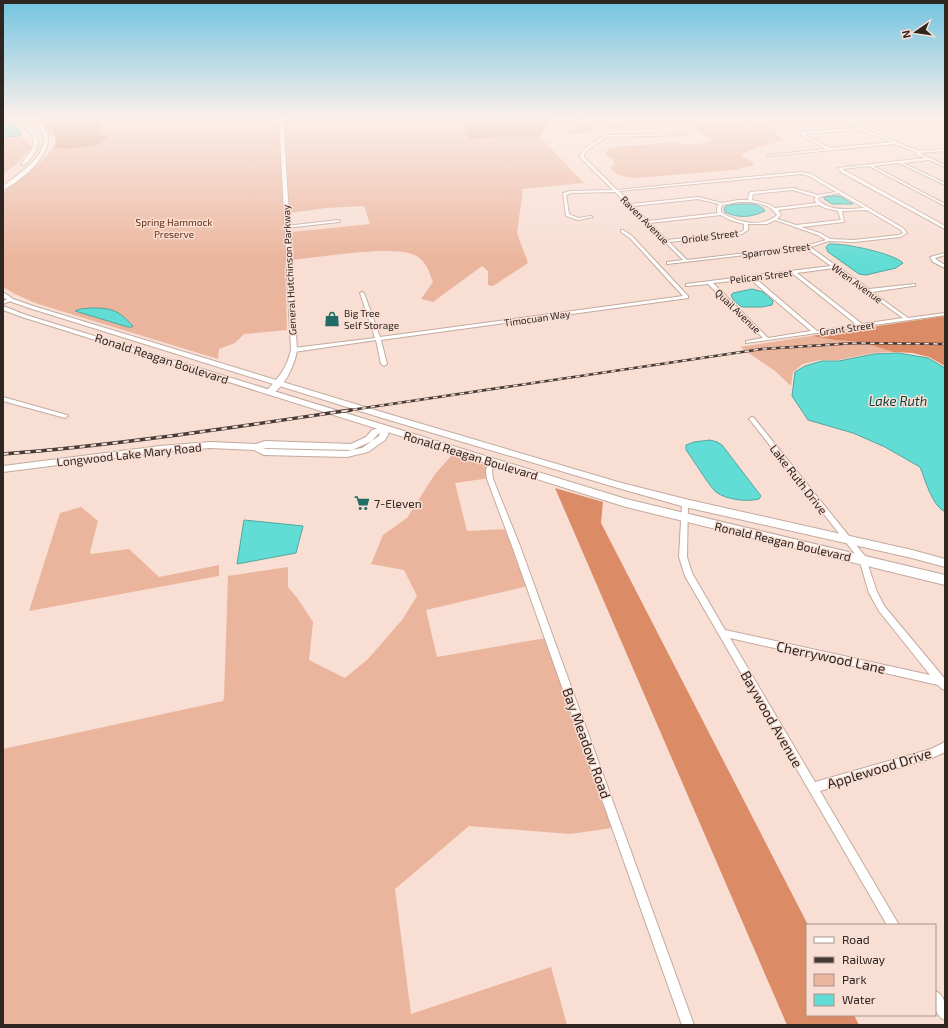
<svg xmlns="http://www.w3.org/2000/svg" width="948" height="1028" font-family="'Exo 2',sans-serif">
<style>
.green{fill:#ebb59d;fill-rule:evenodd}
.forest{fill:#db8b66}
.water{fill:#61ddd5;stroke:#52a69f}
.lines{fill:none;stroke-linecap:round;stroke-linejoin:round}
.minor-casing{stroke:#c3aa9f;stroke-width:2}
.tertiary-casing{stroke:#c3aa9f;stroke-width:2}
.secondary-casing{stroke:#c3aa9f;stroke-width:2}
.minor{fill:#fff;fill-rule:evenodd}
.tertiary{fill:#fff;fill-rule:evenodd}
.secondary{fill:#fff;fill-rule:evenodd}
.rail-far1-casing{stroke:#473b37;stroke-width:2.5}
.rail-casing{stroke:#473b37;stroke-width:3.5}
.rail-far1{stroke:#f8ded3;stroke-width:1.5;stroke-dasharray:4.5;stroke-linecap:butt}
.rail{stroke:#f8ded3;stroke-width:2;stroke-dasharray:5.5;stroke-linecap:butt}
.labels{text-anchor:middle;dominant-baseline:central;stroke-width:3;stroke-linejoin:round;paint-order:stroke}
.far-street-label{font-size:10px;fill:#2f2521;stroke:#f8ded3}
.far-park-label{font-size:10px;fill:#622e14;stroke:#f8ded3}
.far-poi-label{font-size:10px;fill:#2f2521;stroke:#f8ded3;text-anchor:start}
.street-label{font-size:12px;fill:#2f2521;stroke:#f8ded3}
.poi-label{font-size:12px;fill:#2f2521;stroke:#f8ded3;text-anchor:start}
.water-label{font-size:13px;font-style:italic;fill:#023f3b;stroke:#f8ded3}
.near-street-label{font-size:14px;fill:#2f2521;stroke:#f8ded3}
</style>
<rect width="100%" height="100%" fill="#f8ded3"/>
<g class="green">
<path d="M40,116H552L541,136H539L584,183L523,189L517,233L528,263L493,286L488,285V271L482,266L433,302L421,299L433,282C429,272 427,263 418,257C399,243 316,258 291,260L290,257L285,258L287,330L244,334L235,343L219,349L218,359L38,304L15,294L3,287V193L43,160L53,148L61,149L56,134L49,136L34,123ZM364,206L370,224L291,232L290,213L326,208Z"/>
<polygon points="574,116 576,116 598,132 567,134"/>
<path d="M755,119L760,123H779L769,126L783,140L745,152L741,155L755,165L733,170L637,178C627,177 617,177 610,168L614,164V160L605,154L608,149C623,145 628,146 644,145C651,145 659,143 666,142C680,142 699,149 711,139L694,129L695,127L698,125L746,124L744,120Z"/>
<polygon points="608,120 622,124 626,128 605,129 597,124 600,121"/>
<polygon points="22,138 30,143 31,148 14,166 3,174 3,140"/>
<polygon points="811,336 835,340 862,342 893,352 873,353 838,360 820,360 803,364 793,372 791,386 775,371 740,347"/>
<polygon points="452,455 484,464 490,478 455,483 467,531 508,529 528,586 426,610 437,657 546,638 612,828 570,834 469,826 395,889 411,1014 551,967 567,1025 3,1025 3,749 223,701 224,698 228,576 288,567 288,587 298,599 313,622 309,660 345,678 368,659 402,620 417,596 404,570 371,564 383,535 407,518 435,474"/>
<polygon points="81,507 98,521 90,552 91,554 129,549 159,577 219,565 219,576 29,611 60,513"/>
</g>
<g class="forest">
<path d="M35,116H94L98,118L99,133L109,138C100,148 66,150 53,148L56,142L54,131Z"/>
<polygon points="469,116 552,116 539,137 509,136 470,139 464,131 473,122"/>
<polygon points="945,316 945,366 929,357 913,353 893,352 862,342 835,340 811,336"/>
<polygon points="555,488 603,502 601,523 808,925 807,925 807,1015 854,1015 859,1025 787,1025"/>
</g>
<g class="water">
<polygon points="3,117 20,131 21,135 19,136 3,138"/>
<polygon points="832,196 840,196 853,204 832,204 824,199 824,197"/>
<path d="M741,204C750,204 760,203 765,211C752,217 739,219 725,212L724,208L728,205Z"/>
<path d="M829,244C844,243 893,253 903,263L896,268L866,275L859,274L828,252L826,247Z"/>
<polygon points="752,289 763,292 773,301 772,305 762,307 742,307 734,301 731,295 733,293"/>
<path d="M91,308C112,308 118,310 133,326L132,327H128L75,311L80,309Z"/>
<path d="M898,353L928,358L945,368V512C931,504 926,481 920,467L885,447L853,433L808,420L792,396L795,372L805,366L822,361H839L874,354Z"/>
<path d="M710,440L717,442L722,445L761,496L759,499C747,502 727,500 716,492C709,486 693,459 686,450V445L694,442Z"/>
<polygon points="244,520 303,526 296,553 237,564"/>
</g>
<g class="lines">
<defs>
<g id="minor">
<path d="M579,116H582L604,131L606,135L683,134L685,135L606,137L585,152L584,157L617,190L801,172L811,174L903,228L907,233L900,237L854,242L829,241L810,247L869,289L915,284V286H913L872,292L908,318L945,313V315L746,343V341L763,338L708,284L688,286H686V284L831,266L806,248L667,264V262L683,260L615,192L571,193L566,195L569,214L578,218L591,216L593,217L578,220L566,216L563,193L571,191L613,190L580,157L582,151L603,136L602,132ZM801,174L809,176L836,192L818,195L793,188L751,192L749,193L748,200H738L722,203L698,197L631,204L619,191ZM793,190L816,197L814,200L817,203L775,208L768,204L752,200L753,194ZM838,193L864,208C848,209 831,212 818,200L819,197ZM698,199L719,204L717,207V212L718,213L648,221L633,206ZM738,202C752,202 769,202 777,215C762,229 736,222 721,212V207L723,205ZM819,205L825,208L838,211L841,220L796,225L777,219L781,215L778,210ZM867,210L901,230L903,233L899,235L854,240L830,239L820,233L801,227L844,222L842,211ZM721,215L730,220L744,224V230L741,232L667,240L650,223ZM775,220L818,235L826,240L806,246L687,260L669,242L742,234L748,230V224H767ZM834,268L903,318L862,324L797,273ZM792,273L857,325L817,331L755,278ZM750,279L811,331L768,338L713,283Z"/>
<path d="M827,116H831L919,151L945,149V151L919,153L945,165V167L929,160L903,163L945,183V185L899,163L873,166L945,204V206L869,166L842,169L945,226V229L841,172L838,168L925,158L917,155L916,152L895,144L769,156L767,155L826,149L799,134V132L857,128ZM860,130L892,142L830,148L804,134Z"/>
<polygon points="914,116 918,116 945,126 945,128"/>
<polygon points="338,220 340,221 339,222 286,228 284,227 286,226"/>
<polygon points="621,230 623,230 632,236 688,296 688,298 381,340 387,364 384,366 381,364 376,340 294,352 291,350 294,348 375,338 360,293 362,292 364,293 380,337 683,296 630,238 621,232"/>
<polygon points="945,253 945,255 935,258 937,260 945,265 945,268 933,262 930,257"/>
<polygon points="9,299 13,300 3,304 3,301"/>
<polygon points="3,397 67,415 68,416 65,418 3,401"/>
<polygon points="752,417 754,418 865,556 877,592 885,607 945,679 945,690 942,689 938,685 730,638 815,782 931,749 945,742 945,752 932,758 820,791 899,925 887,925 685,576 679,557 682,503 685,500 688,503 687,557 692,573 725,630 930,675 879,611 869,593 859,559 750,420 749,419 750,418"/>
<polygon points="489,460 493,460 494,462 492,471 493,479 520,546 694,1025 682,1025 512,546 487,479 486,471"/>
<path d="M935,991C947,996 945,1009 945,1020C933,1015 935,1002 935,991Z"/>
</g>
<g id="tertiary">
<path d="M279,116H283L297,350C295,364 284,390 269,395L265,393C278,377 286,371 291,350Z"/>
<path d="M385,426L389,429L388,435L385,440L368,452L347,457L264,455L254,450L210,448L160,452L3,472V466L160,446L210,442L256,444L265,441L351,444L366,437L372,430ZM380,433L379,436L362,448L347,451L266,449L263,448L352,450L372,441L378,434Z"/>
</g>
<g id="secondary">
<path d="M12,116C18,116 21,120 26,124C36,133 42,141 34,154C31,158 27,163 23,165L21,164C44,136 34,138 12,116Z"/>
<path d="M25,116C31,116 37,120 41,124C65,146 22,181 3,190V186C17,175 54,152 42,131C39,124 30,121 25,116Z"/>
<polygon points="3,292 13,299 33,306 385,413 618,482 685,499 912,550 945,559 945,567 912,558 685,507 618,488 379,417 29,308 9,301 3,297"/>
<polygon points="3,306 26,315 626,499 945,575 945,585 626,507 22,317 3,310"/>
</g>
</defs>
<use href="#minor" class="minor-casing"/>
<use href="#tertiary" class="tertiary-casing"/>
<use href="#secondary" class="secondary-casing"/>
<use href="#minor" class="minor"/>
<use href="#tertiary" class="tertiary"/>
<use href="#secondary" class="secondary"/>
<defs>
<polyline id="rail-far1" points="344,411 762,349 856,343 945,344"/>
<path id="rail" d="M3,454C120,445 235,427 351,410"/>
</defs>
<use href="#rail-far1" class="rail-far1-casing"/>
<use href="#rail" class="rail-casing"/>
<use href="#rail-far1" class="rail-far1"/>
<use href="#rail" class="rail"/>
</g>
<linearGradient id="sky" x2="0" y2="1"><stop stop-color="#72c4e0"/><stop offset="0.45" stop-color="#fcf0eb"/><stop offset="1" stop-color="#fcf0eb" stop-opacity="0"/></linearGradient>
<rect width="948" height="260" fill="url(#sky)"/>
<defs>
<symbol id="shop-bare" viewBox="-9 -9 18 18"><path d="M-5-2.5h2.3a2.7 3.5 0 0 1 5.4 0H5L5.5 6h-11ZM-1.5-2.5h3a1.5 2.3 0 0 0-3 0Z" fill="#226c67" stroke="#f8ded3" stroke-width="2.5" paint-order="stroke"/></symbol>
<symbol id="supermarket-bare" viewBox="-9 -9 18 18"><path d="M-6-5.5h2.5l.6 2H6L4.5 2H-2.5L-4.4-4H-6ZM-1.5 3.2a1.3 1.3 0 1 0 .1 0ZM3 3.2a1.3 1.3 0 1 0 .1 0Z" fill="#226c67" stroke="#f8ded3" stroke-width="2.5" paint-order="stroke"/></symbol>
</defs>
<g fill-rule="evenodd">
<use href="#shop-bare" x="321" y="308" width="22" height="22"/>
<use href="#supermarket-bare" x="351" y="492" width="22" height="22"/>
</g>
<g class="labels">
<g class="far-street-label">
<text transform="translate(645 220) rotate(45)">Raven Avenue</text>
<text transform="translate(710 236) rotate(-7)">Oriole Street</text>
<text transform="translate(776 250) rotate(-7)">Sparrow Street</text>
<text transform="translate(289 270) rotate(-93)">General Hutchinson Parkway</text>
<text transform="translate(761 276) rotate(-7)">Pelican Street</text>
<text transform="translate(857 283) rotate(36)">Wren Avenue</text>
<text transform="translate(738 311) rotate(44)">Quail Avenue</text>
<text transform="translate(537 318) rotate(-8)">Timocuan Way</text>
<text transform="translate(847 328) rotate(-8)">Grant Street</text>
</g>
<g class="far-park-label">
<text x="174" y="222">Spring Hammock<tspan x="174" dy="12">Preserve</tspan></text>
</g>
<g class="far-poi-label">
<text x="344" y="313">Big Tree<tspan x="344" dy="12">Self Storage</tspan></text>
</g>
<g class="street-label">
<text transform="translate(162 358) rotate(18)">Ronald Reagan Boulevard</text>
<text transform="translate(129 454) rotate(-6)">Longwood Lake Mary Road</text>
<text transform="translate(471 455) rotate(17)">Ronald Reagan Boulevard</text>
<text transform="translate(799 479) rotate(52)">Lake Ruth Drive</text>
<text transform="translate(783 541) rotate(13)">Ronald Reagan Boulevard</text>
</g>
<g class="poi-label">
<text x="374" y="503">7-Eleven</text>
</g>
<g class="water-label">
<text x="898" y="401">Lake Ruth</text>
</g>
<g class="near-street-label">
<text transform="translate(831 657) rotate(12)">Cherrywood Lane</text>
<text transform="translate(772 719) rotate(60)">Baywood Avenue</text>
<text transform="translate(587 743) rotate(70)">Bay Meadow Road</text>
<text transform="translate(879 768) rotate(-17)">Applewood Drive</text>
</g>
</g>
<rect width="948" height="1028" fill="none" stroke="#2f2521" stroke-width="8"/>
<rect x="806" y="924" width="130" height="92" fill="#f8ded3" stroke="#a8948c"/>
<rect x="814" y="937" width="20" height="6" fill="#ffffff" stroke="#a8948c"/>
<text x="842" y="944" font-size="12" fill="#2f2521">Road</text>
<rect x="814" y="957" width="20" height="6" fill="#473b37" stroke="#a8948c"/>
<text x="842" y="964" font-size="12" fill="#2f2521">Railway</text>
<rect x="814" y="974" width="20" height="12" fill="#ebb59d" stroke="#a8948c"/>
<text x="842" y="984" font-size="12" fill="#2f2521">Park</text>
<rect x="814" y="994" width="20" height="12" fill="#61ddd5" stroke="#a8948c"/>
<text x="842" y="1004" font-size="12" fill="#2f2521">Water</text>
<g transform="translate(916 32) rotate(257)" stroke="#f8ded3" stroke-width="3" paint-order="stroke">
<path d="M0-3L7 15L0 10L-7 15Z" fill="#2f2521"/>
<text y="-6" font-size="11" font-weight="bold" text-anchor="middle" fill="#2f2521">N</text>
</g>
</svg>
